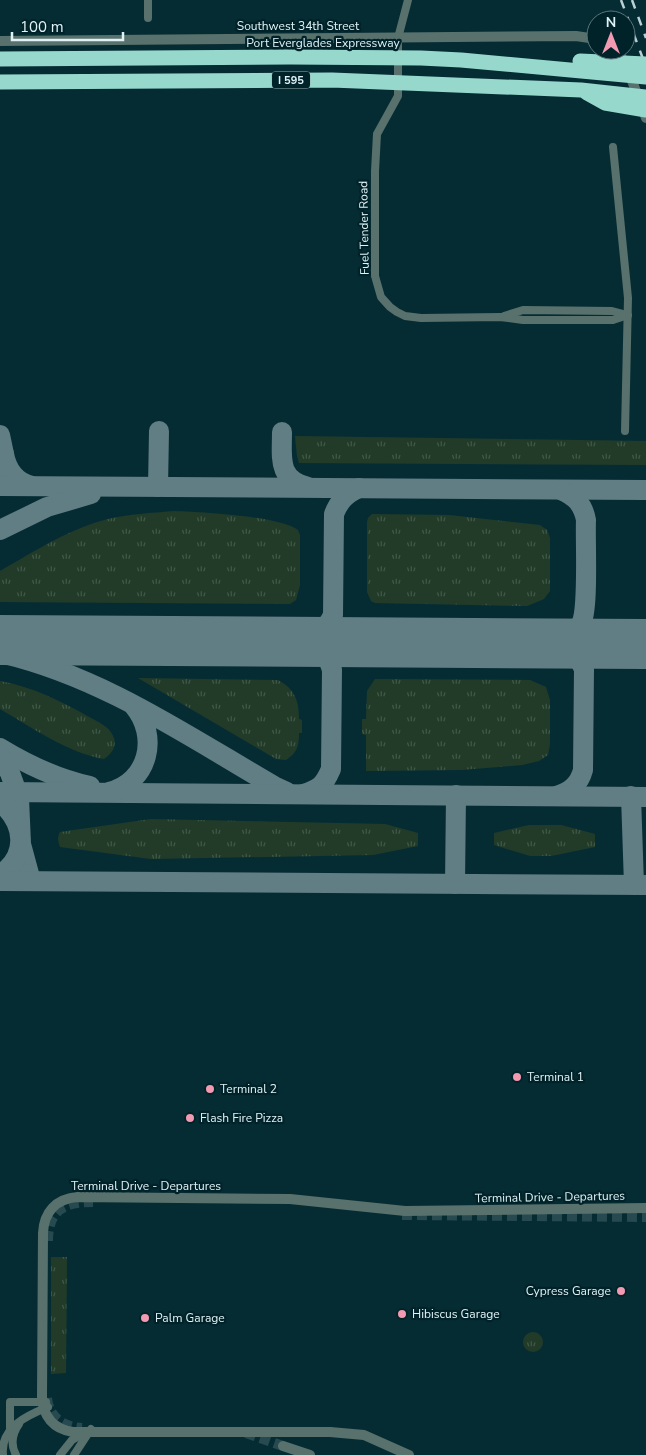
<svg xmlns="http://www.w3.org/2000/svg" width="646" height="1455" font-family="'Nunito Sans',sans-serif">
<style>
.grass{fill:url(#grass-tufts)}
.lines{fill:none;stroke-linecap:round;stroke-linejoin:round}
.taxiway{stroke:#607e84;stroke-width:20}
.runway{stroke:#607e84;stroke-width:50}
.tertiary-tunnel{stroke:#274a50;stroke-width:10;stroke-dasharray:10 5;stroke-linecap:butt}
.minor{stroke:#58716c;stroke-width:8}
.tertiary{stroke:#58716c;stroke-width:10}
.rail{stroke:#bad0d5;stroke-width:2.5;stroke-dasharray:9 9;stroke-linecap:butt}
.tertiary-bridge{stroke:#58716c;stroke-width:10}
.motorway-bridge{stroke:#97d8cd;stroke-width:15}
.poi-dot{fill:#f19ab1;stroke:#002229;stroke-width:2}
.labels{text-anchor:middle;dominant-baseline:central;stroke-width:4.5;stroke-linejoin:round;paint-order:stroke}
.shield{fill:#002229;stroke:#9cb4b8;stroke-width:1}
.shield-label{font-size:11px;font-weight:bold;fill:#dff2f6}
.street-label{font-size:12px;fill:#dff2f6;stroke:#002229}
.poi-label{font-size:12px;fill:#dff2f6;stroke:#002229;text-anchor:start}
</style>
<defs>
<pattern id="grass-tufts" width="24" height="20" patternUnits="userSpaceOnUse" patternTransform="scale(1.25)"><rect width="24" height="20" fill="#213b28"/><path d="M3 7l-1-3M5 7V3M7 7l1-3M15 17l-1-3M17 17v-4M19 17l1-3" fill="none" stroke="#415848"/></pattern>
</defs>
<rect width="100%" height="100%" fill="#062c33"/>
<g class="grass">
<polygon points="295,436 646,441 646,465 299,463 297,456"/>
<path d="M174,511C200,512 279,516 298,530L300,535V585L296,600L290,604L0,602V571C35,551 69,529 108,519C129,514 152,513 174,511Z"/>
<polygon points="372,514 449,515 540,525 547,530 550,538 550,591 544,599 527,606 375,603 371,601 367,592 367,522 368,518"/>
<path d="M138,678L278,680C295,689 299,701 299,719L302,720V733H299C299,746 297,753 286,760L276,759Z"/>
<polygon points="375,679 530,680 546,687 550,700 550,744 548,755 539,761 522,765 461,770 366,771 366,735 362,734 362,719 366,719 367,691"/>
<path d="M0,681C33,687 61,701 89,717C98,722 109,726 113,736C118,746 112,753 104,759C68,753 31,727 0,709Z"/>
<path d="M151,819L385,824L418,833V846L373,855L151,859L60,847C58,841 57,838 60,832Z"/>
<polygon points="529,825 561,825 595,834 595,847 551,856 530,856 494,845 494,833"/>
<polygon points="51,1257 67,1257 66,1373 51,1374"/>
<circle cx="533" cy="1342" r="10"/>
</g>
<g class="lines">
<g class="taxiway">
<path d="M282,432C282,458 277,479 308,487"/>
<polyline points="0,435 4,454 0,467"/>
<path d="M4,454C7,470 15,482 32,486"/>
<polyline points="0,486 646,490"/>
<polyline points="158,487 159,431"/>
<polyline points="0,530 47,507 91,494"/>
<path d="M293,641C312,637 325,633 333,615L334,514C339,501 346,494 359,488"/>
<path d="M291,642C312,644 326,648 332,670L331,769C324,785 320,789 303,794"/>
<path d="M554,643L572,651L578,657L584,669L583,770C579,785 570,792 556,796"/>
<path d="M554,643C565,639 575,634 581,624C589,609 585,540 586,520C583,504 575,496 561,490"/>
<polyline points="643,644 646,643"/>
<path d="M0,653C101,676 186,735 274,786L287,792"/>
<path d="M0,748C28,765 57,779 90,786"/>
<polyline points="0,757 10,773 19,798 21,844 31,881"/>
<polyline points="0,792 646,797"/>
<path d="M109,792C149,782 159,736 134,706"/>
<polyline points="631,796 634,885"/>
<path d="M0,802C25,823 29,855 0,875"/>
<polyline points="0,881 646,885"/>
<polyline points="455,884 456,795"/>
</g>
<polyline class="runway" points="0,640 646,644"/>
<g class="tertiary-tunnel">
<polyline points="402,1215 646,1217"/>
<path d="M48,1241C48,1210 64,1202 93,1202"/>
<path d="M47,1398C49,1417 63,1427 82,1428"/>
<polyline points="246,1433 283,1446"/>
</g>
<g class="minor">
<polyline points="148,0 148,18"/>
<polyline points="408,0 398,38 398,96 377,134 375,171 375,276 381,297 390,307 397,312 405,316 421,318 500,317 523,320 613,320 628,315"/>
<polyline points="613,147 628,298 625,431"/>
<polyline points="504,316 523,310 612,311 627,315"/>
<polyline points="10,1428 10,1402 46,1402"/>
<path d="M3,1455C0,1427 28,1415 48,1407"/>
<path d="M16,1455C10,1444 12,1434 19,1424"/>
<polyline points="60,1455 72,1440 84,1433"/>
<polyline points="74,1455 91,1429"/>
</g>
<g class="tertiary">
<polyline points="0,41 576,36 596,39"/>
<polyline points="616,50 625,62 646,118"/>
<polyline points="330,1432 364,1435 409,1455"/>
<polyline points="283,1446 310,1455"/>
</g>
<g class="rail">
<polyline points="621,0 646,67"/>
<polyline points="632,0 646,38"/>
</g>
<path class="tertiary-bridge" d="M330,1432H73C53,1429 43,1416 42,1397L43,1233C44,1212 56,1199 77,1197L290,1199L405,1211L646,1208"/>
<g class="motorway-bridge">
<polyline points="0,59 290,57 421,58 461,60 646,77"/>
<polyline points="580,61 646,64"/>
<polyline points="0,82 332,80 581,90 646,97"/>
<polyline points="587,93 605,103 646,110"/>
</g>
</g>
<g class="poi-dot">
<circle cx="517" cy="1077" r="5"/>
<circle cx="210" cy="1089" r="5"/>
<circle cx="190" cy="1118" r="5"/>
<circle cx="621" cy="1291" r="5"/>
<circle cx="402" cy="1314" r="5"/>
<circle cx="145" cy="1318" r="5"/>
</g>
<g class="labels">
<rect class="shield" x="272" y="71.5" width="38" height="17" rx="4"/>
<g class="shield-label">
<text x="291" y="80">I 595</text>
</g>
<g class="street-label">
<text x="298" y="26">Southwest 34th Street</text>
<text x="323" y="43">Port Everglades Expressway</text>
<text transform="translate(364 228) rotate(-91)">Fuel Tender Road</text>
<text x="146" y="1186">Terminal Drive - Departures</text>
<text transform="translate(550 1197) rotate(-1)">Terminal Drive - Departures</text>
</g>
<g class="poi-label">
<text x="527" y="1077">Terminal 1</text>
<text x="220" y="1089">Terminal 2</text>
<text x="200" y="1118">Flash Fire Pizza</text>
<text x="611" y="1291" text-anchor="end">Cypress Garage</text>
<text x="412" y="1314">Hibiscus Garage</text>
<text x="155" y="1318">Palm Garage</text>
</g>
</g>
<g transform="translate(611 35)"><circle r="24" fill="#002229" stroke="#59757b"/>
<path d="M0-4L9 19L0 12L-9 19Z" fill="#f19ab1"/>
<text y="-8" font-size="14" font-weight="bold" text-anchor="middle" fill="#dff2f6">N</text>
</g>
<path d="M12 32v8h111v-8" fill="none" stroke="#dff2f6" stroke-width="2.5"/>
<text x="20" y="32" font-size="15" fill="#dff2f6" stroke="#002229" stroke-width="4" paint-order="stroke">100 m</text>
</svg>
